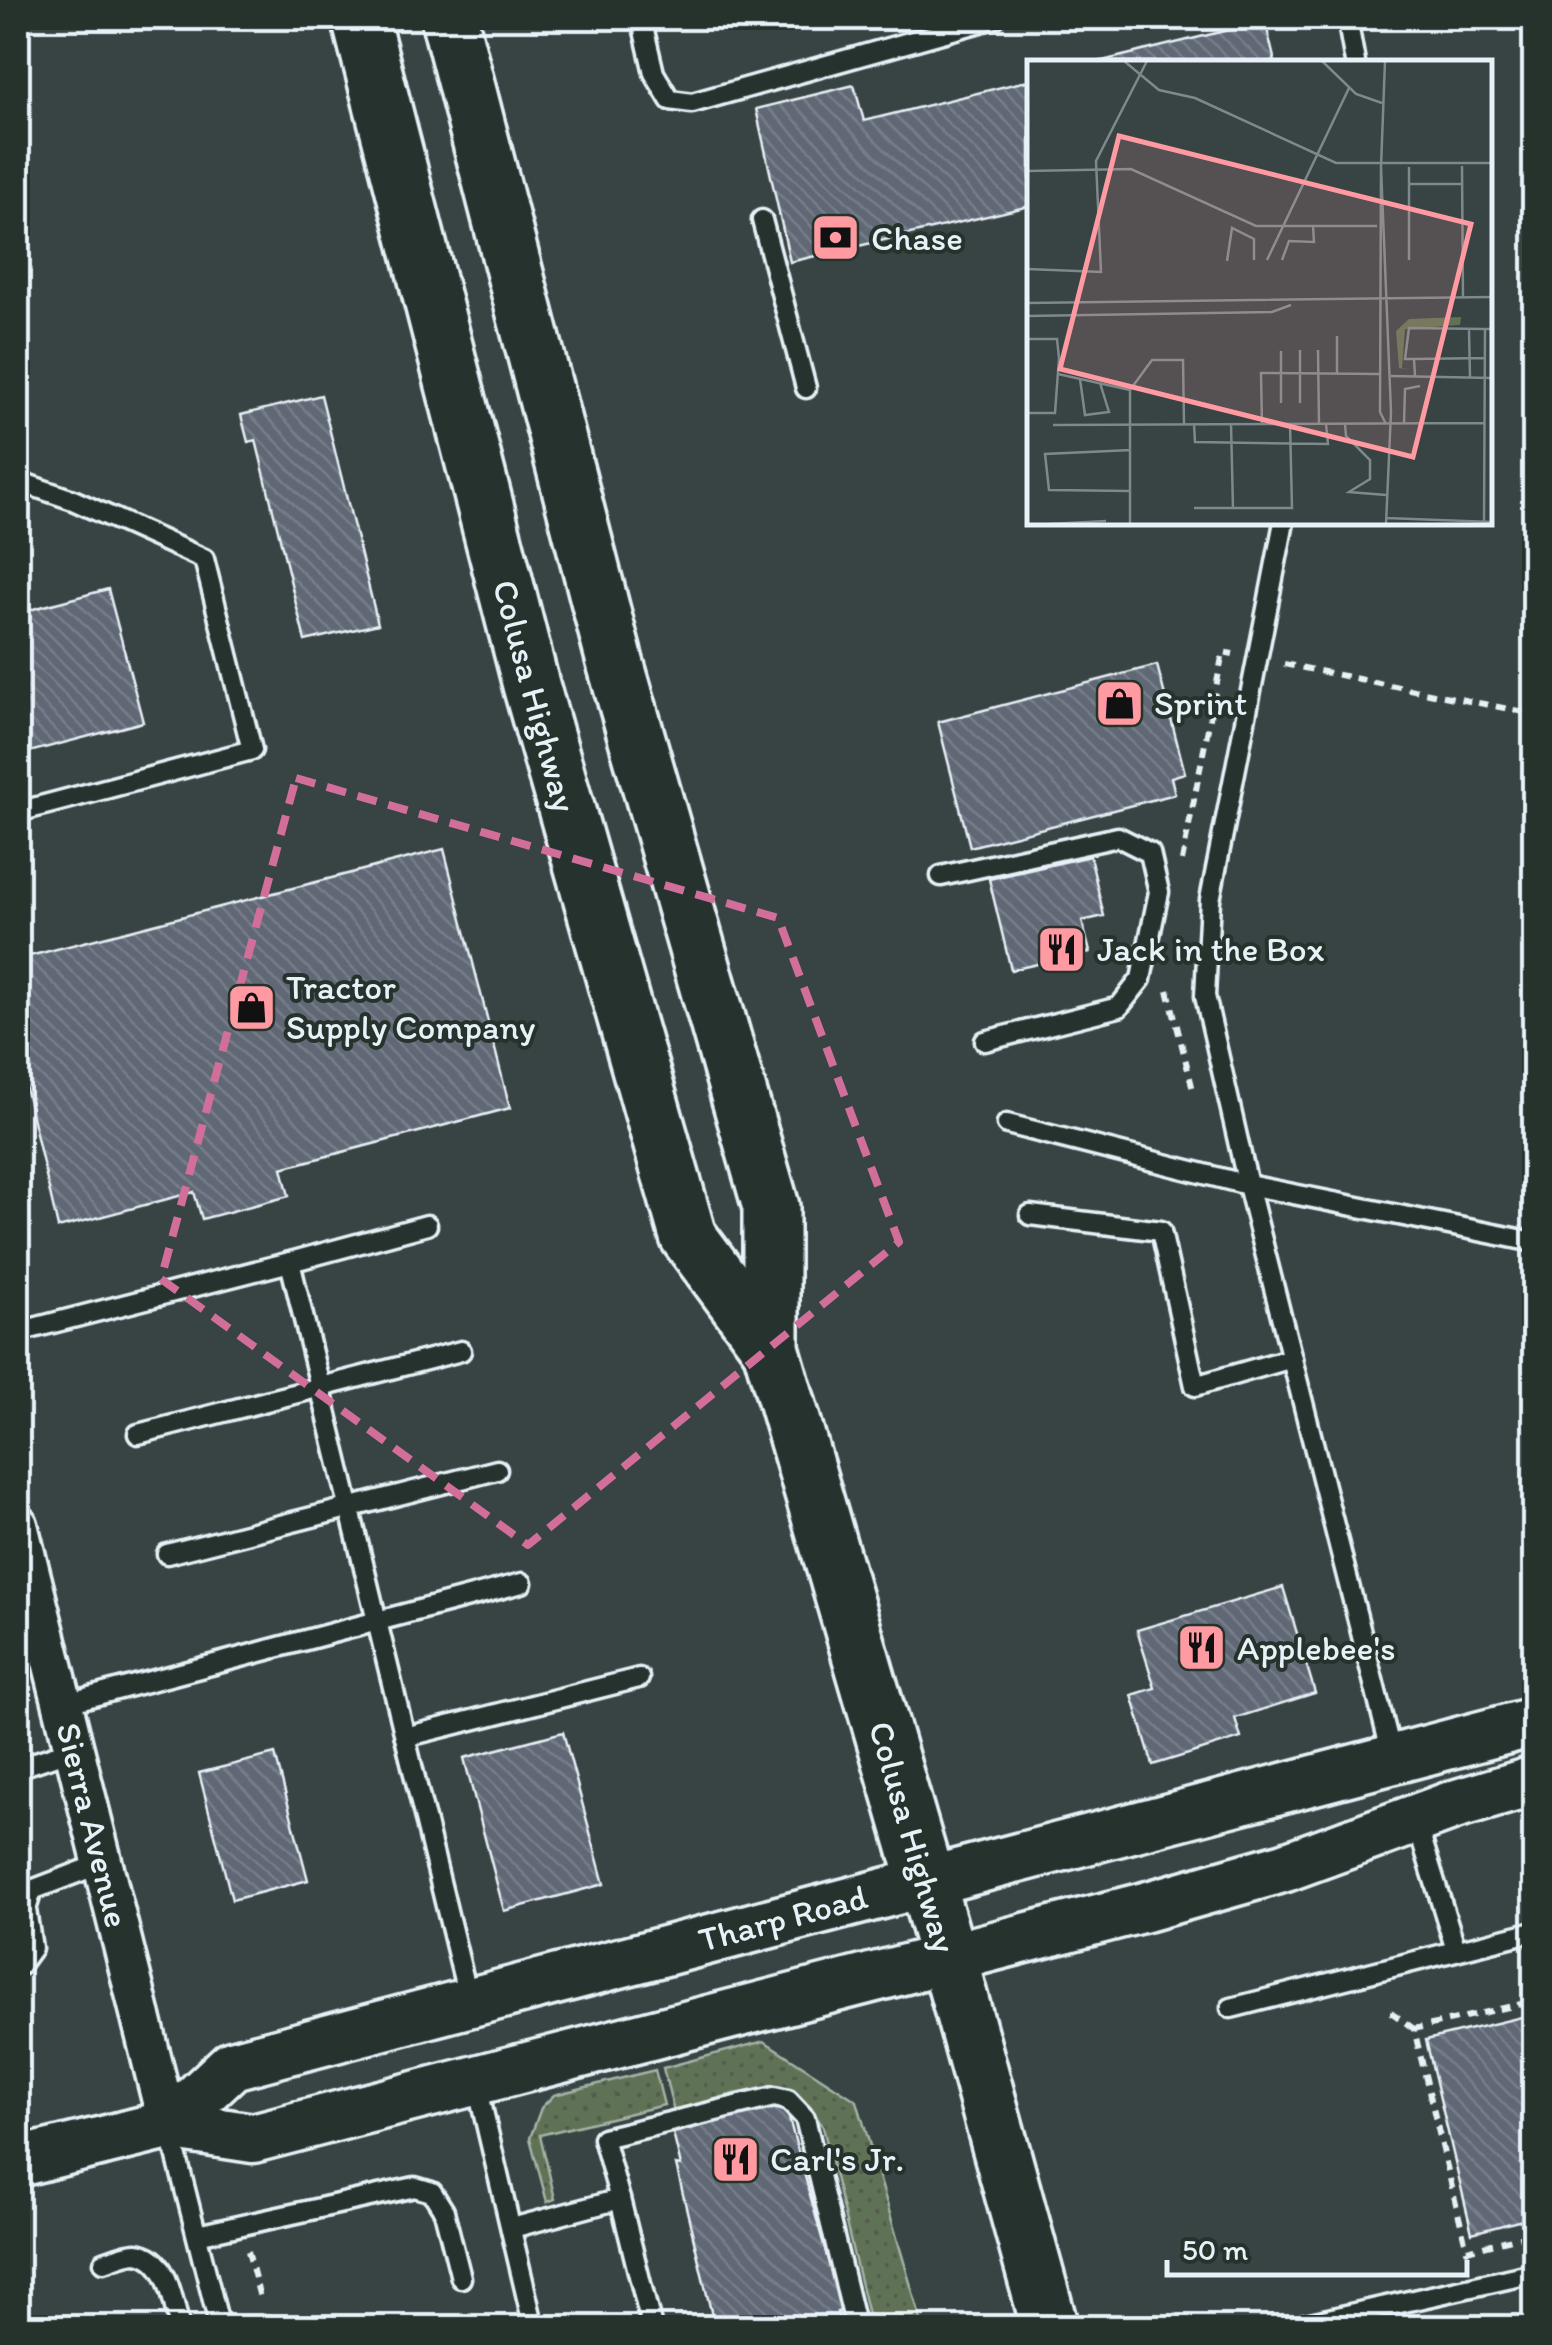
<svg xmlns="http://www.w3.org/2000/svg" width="1552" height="2345" font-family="Itim,sans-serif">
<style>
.grass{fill:url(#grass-dots);stroke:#a4b2a6;stroke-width:2.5}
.building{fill:url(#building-back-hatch);stroke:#e8f1f8;stroke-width:2.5}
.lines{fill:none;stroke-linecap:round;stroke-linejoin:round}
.service-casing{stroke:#e8f1f8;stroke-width:25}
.minor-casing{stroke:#e8f1f8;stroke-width:45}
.tertiary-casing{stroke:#e8f1f8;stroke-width:55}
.trunk-casing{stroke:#e8f1f8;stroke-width:62}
.path{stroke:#e8f1f8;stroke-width:6;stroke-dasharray:10 8;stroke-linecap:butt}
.service{stroke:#26332d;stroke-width:18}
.minor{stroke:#26332d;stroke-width:38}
.tertiary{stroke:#26332d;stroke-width:48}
.trunk{stroke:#26332d;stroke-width:55}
.marked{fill:none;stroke:#d16f9a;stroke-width:8;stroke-dasharray:20 12;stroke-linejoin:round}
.labels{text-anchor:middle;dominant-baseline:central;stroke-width:8;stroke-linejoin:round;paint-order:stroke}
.poi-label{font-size:35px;fill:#e8f1f8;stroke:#26332d;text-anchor:start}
.street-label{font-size:35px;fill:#e8f1f8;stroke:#26332d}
.inset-road{fill:none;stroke:#7e898b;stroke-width:2.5}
.view{fill:#ff9aa2;fill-opacity:0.15;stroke:#ff9aa2;stroke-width:5}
.inset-edge{fill:none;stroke:#e8f1f8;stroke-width:5}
</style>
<defs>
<pattern id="grass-dots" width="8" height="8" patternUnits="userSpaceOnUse" patternTransform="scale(2.5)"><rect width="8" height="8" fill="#617254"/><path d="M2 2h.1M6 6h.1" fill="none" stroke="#525b4e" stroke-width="1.8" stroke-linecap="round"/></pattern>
<pattern id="building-back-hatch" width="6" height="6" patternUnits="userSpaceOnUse" patternTransform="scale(2.5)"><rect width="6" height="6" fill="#616875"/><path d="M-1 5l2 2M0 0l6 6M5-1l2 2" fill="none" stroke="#787e89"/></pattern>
</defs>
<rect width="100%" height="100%" fill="#384343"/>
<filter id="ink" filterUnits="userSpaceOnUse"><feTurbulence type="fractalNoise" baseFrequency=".01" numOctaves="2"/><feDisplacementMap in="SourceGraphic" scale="20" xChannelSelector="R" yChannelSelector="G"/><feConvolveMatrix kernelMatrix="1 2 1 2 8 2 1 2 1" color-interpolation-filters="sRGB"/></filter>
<g filter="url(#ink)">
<g class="grass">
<path d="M764,2041L857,2101L923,2327H871L823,2127C787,2065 729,2097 674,2111L663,2068Z"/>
<polygon points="655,2070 664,2105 540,2135 555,2199 547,2202 530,2138 541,2108 554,2095"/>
</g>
<g class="building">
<polygon points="1265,21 1275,62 1098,62"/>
<polygon points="1030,80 1030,206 790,262 756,109 854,85 864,121"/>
<polygon points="321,395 378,624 305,641 256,440 248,442 241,415"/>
<polygon points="108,589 143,722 18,755 18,613"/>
<polygon points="1157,665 1185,773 1171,777 1175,794 970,847 938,722"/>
<polygon points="444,849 510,1108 282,1168 289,1196 202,1219 194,1192 58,1228 18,1056 18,959"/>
<polygon points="1090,856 1104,916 1082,921 1090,952 1011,970 989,879"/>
<polygon points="1283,1587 1315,1693 1235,1718 1241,1738 1153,1765 1132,1695 1155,1688 1137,1630"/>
<polygon points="563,1732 604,1884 504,1911 464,1758"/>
<polygon points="275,1754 308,1880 232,1900 199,1773"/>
<polygon points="1534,2014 1534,2217 1472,2233 1426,2040"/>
<polygon points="785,2104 842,2311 837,2312 841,2328 715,2328 676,2165 681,2166 673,2133"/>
</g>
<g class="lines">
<defs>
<g id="service">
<polyline points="641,18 654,73 670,100 692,103 995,18"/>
<polyline points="1347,18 1355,62"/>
<polyline points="762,220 806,388"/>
<polyline points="18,481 73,500 204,559 252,750 18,812"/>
<polyline points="1284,522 1210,900 1205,996 1248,1185 1393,1759"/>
<polyline points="941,876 1118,837 1150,853 1159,892 1141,979 1119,1007 985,1041"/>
<polyline points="1007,1124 1248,1185 1534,1242"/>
<polyline points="1030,1215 1161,1231 1195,1386 1292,1358"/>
<polyline points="290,1262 427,1225"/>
<polyline points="18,1332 290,1262 469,2001"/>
<polyline points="138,1434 461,1351"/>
<polyline points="167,1554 497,1470"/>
<polyline points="63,1704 522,1583"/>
<polyline points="405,1737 639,1678"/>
<polyline points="18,1768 74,1749"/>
<polyline points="1416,1821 1456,1950"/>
<polyline points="18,1967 32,1948 26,1910 32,1890 103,1863"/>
<polyline points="1231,2008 1534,1931"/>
<polyline points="476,2081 534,2328"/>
<polyline points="170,2130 220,2328"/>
<polyline points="620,2199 603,2138 774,2097 788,2100 805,2118 856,2328"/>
<polyline points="512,2228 620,2199 652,2328"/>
<polyline points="197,2235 415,2187 432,2192 444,2211 461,2278"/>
<path d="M104,2262C113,2259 127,2253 136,2253C169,2256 173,2303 180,2328"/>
<polyline points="261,2328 267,2326"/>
<polyline points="1288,2328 1534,2273"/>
</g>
<polyline id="minor" points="18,1525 168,2125"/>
<g id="tertiary">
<polyline points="168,2125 232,2065 1534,1722"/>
<polyline points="18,2162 168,2125 253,2138 1145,1907 1285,1867 1454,1805 1534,1781"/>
</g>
<g id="trunk">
<polyline points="360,18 531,685 688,1236 771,1348"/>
<polyline points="449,18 615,662 771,1207 771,1348 949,1960 1050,2328"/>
</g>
</defs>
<use href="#service" class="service-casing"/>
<use href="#minor" class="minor-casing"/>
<use href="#tertiary" class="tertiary-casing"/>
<use href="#trunk" class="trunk-casing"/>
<g class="path">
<polyline points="1284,664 1534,714"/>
<polyline points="1182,861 1223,652 1233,654"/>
<polyline points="1168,990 1193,1090"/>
<polyline points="1391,2012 1414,2029"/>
<polyline points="1528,2235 1467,2250 1414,2029 1534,2001"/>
<polyline points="248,2251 261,2302"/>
</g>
<use href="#service" class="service"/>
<use href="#minor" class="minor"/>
<use href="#tertiary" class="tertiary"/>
<use href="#trunk" class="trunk"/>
</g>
</g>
<path class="marked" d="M296,778L778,918L899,1242L528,1545L161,1279Z"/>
<defs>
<symbol id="bank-square" viewBox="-11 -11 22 22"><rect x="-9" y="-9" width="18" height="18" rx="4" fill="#ff9aa2" stroke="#26332d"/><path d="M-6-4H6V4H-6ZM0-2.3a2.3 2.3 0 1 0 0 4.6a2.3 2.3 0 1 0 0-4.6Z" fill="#111"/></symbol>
<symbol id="shop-square" viewBox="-11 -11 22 22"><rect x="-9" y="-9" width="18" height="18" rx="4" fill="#ff9aa2" stroke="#26332d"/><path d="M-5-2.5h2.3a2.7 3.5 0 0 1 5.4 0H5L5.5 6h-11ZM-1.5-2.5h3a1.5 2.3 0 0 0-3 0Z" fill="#111"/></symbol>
<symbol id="restaurant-square" viewBox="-11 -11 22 22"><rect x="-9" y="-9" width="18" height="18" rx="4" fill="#ff9aa2" stroke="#26332d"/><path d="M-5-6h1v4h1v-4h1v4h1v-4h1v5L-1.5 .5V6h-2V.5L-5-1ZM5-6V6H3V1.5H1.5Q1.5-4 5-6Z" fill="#111"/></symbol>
</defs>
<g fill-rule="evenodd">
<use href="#bank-square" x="808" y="210" width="55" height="55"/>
<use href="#shop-square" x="1092" y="676" width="55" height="55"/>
<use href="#restaurant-square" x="1034" y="922" width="55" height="55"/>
<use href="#shop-square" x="224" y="980" width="55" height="55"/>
<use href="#restaurant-square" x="1174" y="1620" width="55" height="55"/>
<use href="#restaurant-square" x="708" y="2132" width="55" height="55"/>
</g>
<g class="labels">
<g class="poi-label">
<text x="871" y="238">Chase</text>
<text x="1154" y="703">Sprint</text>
<text x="1097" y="949">Jack in the Box</text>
<text x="286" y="987">Tractor<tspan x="286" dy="40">Supply Company</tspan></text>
<text x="1237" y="1648">Applebee's</text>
<text x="770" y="2159">Carl's Jr.</text>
</g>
<g class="street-label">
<text transform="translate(535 696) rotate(75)">Colusa Highway</text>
<text transform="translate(93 1825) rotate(76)">Sierra Avenue</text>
<text transform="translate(913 1837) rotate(74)">Colusa Highway</text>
<text transform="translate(783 1918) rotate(-15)">Tharp Road</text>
</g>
</g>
<g transform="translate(1027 60)">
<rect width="465" height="465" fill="#384343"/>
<path d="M434,257L433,265L378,269L375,308L385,310L372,308L369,271L382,259Z" fill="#617254"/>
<path class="inset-road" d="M97,1L132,30L168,38L309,103H465M295,1L329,34L355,43M358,1L354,107L364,352L359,464M435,106L436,238M354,107L353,352L359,364M382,107V200M0,111L104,109L229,166H350M382,124H434M240,200L322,28M255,200L262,181L287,182L286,166M200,201L205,168L227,179V200M0,209L74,212L69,101L120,1M0,243L465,237M0,256L245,252L264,245M442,270L443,317M310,276V314M0,279H30L32,298L28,353H0M273,290V343M291,290L292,364M254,291V343M387,299H378L382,268L458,269M31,314L103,330M364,316L465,318M388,316L387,299L459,298M53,319L58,355L82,352L73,323M103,330V464M103,330L125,300H156L157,364M167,364L168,382L301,384L299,364M204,364L206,448H265L263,364M235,364L234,313L352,314M318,364L319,376L343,400V419L322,432L359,435M377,364L378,329L393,326M26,365L458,363M103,431L22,430L18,394L104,390M167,448H206M359,458L465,462M457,462L458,269H465M22,464L79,461"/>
<path class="view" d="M92,76L444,164L386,397L33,309Z"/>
<rect width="465" height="465" class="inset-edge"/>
</g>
<rect width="1552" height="2345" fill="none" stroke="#26332d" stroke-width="60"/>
<rect x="30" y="30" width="1492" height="2285" fill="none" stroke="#e8f1f8" stroke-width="4" filter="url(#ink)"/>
<path d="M1167 2260v15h300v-15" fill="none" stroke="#e8f1f8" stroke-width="5"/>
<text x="1182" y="2260" font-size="30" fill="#e8f1f8" stroke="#26332d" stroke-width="8" paint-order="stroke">50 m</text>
</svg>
